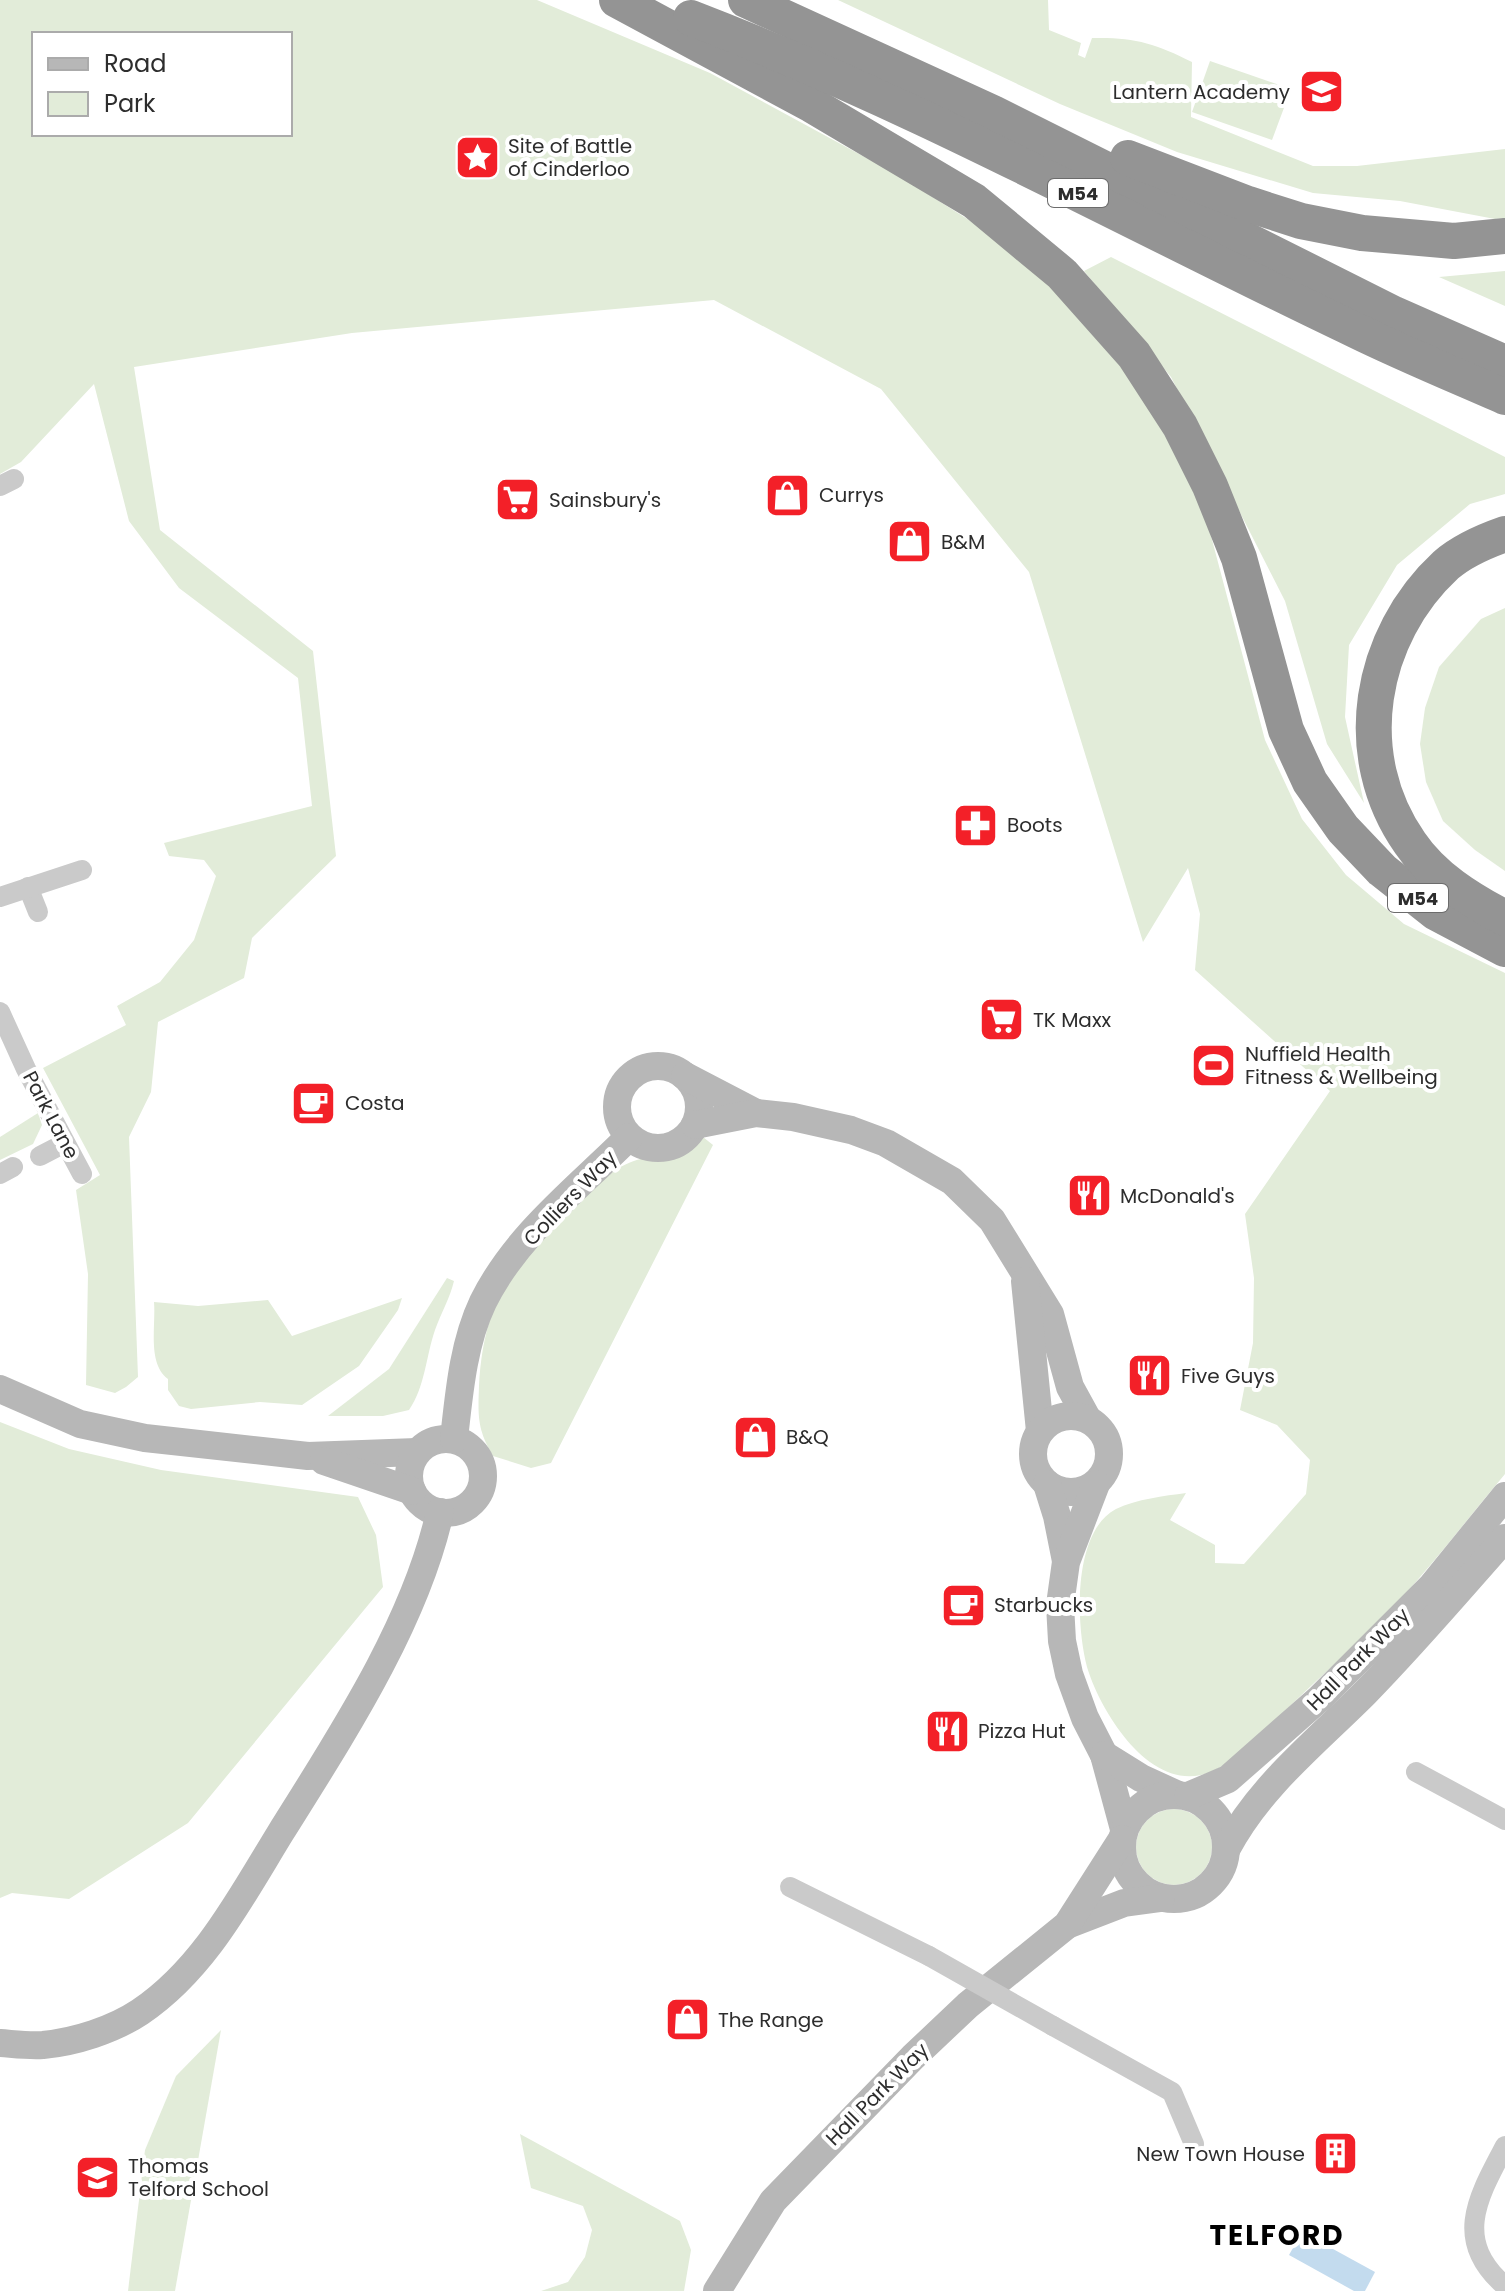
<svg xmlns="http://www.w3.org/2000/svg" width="1505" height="2291" font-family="Poppins,sans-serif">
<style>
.green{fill:#e2ecd9;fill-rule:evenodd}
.water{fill:#c3dbee}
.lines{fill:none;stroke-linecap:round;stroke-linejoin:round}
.street{stroke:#cacaca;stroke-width:20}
.secondary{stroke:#b7b7b7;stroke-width:28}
.highway{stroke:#949494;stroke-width:36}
.street-bridge{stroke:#cacaca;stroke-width:20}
.labels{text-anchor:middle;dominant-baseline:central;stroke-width:8;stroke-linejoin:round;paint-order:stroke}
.shield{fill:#fff;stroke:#6c6c6c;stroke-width:2}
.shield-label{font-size:18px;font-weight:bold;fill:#2d2d2d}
.poi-label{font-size:20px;fill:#2d2d2d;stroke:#fff;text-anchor:start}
.street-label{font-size:20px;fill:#2d2d2d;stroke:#fff}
.district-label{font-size:28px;font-weight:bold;letter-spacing:2px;fill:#000;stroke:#fff}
</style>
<rect width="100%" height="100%" fill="#fff"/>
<g class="green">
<path d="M0,0H537L710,73L896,174L988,232L1050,281L1116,355L1165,434L1206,517L1265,740L1302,819L1346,875L1404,924L1505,973V1474C1469,1517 1434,1563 1396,1604C1363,1640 1325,1672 1291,1705C1267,1727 1233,1768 1201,1775C1146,1787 1100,1710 1087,1667C1076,1626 1072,1532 1116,1509C1137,1499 1164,1496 1186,1493L1170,1520L1215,1545V1563L1244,1564L1306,1494L1310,1460L1277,1425L1240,1410L1253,1343L1254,1278L1245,1214L1330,1091L1195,970L1200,914L1188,868L1143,942L1029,572L881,389L714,300L352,333L134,367L160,530L313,651L336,856L252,938L244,978L158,1022L151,1092L129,1137L138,1377L126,1387L115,1393L86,1385L88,1274L76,1190L100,1175L43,1068L126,1025L117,1006L160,982L194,940L216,876L204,860L169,856L164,843L312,806L298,678L179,588L129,521L94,384L21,462L0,474ZM34,34H290V134H34Z"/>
<path d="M838,0H1048L1049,30L1081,43L1078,55L1085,58L1092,38C1133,37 1155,43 1192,62L1191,117L1313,166H1357L1505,149V218L1495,219L1400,201L1313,193L1177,152L1060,104Z"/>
<polygon points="1210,61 1291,89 1272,140 1192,112"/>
<polygon points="1111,257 1505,457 1505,494 1470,504 1397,565 1349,645 1345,717 1364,803 1327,744 1285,601 1171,377 1084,271"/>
<polygon points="1505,271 1505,306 1439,277"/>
<polygon points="1505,608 1505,871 1475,850 1443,821 1426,782 1420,744 1425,708 1439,667 1481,619"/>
<polygon points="38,1113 42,1125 33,1144 0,1160 0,1137"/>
<path d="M703,1137L713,1145L551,1463L531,1468L493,1456C477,1429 478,1416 479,1386C480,1363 484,1335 492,1314C511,1264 569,1202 613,1172C637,1155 651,1159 675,1150C685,1147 694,1142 703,1137Z"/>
<path d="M447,1278L454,1281C450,1298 441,1313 435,1330C426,1356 425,1387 409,1410L383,1416H328L389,1369Z"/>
<path d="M402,1298L398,1310L359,1366L302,1405L260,1402L191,1409L179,1406L168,1390V1379C147,1363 156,1326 154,1302L198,1306L268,1300L292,1336Z"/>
<polygon points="0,1422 69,1449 161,1470 358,1497 376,1535 383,1587 188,1823 69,1899 12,1893 0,1898"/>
<circle cx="1174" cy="1847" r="38"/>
<polygon points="221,2030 175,2291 128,2291 145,2150 176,2076"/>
<polygon points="520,2134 680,2221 691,2250 684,2291 541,2291 568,2282 585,2257 592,2230 583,2206 531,2188"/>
</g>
<polygon class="water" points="1302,2232 1375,2272 1365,2291 1354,2291 1289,2255"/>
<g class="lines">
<g class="street">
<polyline points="0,486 14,479"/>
<polyline points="28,887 38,912"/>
<polyline points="0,897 82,870"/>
<polyline points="0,1012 26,1069 82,1174"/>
<polyline points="40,1156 65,1143"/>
<polyline points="0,1174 13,1167"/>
<polyline points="1416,1772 1505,1820"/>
<polyline points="790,1887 929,1956"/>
<polyline points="1053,2026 1172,2092 1194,2144"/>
<path d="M1505,2146C1478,2197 1452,2240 1505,2286"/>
</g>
<g class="secondary">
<circle cx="658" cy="1107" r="41"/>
<polyline points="685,1076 756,1113"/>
<polyline points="695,1125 756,1113 793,1117 851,1130 886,1143 952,1181 992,1220 1050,1314 1070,1387 1087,1418"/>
<polyline points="1025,1281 1040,1431"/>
<polyline points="0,1389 80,1424 145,1438 308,1456 417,1452"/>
<circle cx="1071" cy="1454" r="38"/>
<circle cx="446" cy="1476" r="37"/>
<path d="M454,1439C459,1394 463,1344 483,1302C516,1235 578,1188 629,1137"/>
<polyline points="324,1461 412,1491"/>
<polyline points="1047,1484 1057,1516 1066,1561"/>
<polyline points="1096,1484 1066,1562 1060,1605 1062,1641 1069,1674 1085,1718 1104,1755 1124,1829"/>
<polyline points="1104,1755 1141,1778 1176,1794"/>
<circle cx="1174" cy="1847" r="52"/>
<polyline points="1188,1796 1228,1779 1320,1698 1431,1587 1505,1496"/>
<path d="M1227,1848C1260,1786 1316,1742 1365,1693C1414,1643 1459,1590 1505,1538"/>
<polyline points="1067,1925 1124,1903 1161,1898"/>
<path d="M0,2043C14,2044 29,2046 43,2045C75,2042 113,2030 140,2012C204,1969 241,1897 281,1832C341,1736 415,1624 440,1512"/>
<polyline points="717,2291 773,2201 913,2057 968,2005 1067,1925 1122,1839"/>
</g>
<g class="highway">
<polyline points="617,0 812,105 974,201 1062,274 1134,355 1180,426 1210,486 1239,558 1286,730 1310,782 1343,829 1382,870 1435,912 1505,949"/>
<polyline points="746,0 993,113 1394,314 1505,363"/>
<path d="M691,18C920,106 1134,225 1355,330C1404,354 1455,375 1505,397"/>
<polyline points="1128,158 1248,204 1301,221 1362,233 1454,241 1505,236"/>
<path d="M1505,534C1485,541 1462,551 1446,565C1369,636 1348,755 1410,843C1433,877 1469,899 1505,918"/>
</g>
<polyline class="street-bridge" points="929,1956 1053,2026"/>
</g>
<defs>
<symbol id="school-square" viewBox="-11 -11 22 22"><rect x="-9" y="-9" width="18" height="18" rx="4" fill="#f32028" stroke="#fff"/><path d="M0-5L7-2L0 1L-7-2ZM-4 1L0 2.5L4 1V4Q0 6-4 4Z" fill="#fff"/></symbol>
<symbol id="sight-square" viewBox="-11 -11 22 22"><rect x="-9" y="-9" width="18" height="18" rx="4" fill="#f32028" stroke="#fff"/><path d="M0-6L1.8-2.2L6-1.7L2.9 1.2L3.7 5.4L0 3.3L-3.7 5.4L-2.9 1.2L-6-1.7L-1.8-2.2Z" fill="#fff"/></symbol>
<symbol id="shop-square" viewBox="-11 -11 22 22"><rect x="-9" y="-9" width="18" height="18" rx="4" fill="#f32028" stroke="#fff"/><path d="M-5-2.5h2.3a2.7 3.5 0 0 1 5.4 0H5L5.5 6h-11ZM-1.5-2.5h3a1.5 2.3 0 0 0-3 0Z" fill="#fff"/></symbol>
<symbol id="supermarket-square" viewBox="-11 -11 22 22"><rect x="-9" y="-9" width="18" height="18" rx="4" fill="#f32028" stroke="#fff"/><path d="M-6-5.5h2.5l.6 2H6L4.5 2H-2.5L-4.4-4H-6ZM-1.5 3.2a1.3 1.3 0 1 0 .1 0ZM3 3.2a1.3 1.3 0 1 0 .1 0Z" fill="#fff"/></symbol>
<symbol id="pharmacy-square" viewBox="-11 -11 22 22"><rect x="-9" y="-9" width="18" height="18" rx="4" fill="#f32028" stroke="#fff"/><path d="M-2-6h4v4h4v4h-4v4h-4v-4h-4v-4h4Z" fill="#fff"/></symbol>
<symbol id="stadium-square" viewBox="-11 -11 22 22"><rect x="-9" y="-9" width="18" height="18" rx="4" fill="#f32028" stroke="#fff"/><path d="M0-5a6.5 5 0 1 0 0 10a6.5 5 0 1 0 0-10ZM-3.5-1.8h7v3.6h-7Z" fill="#fff"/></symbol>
<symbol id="cafe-square" viewBox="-11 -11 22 22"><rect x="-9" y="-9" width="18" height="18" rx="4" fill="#f32028" stroke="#fff"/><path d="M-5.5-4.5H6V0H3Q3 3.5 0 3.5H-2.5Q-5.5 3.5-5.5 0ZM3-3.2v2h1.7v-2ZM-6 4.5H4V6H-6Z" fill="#fff"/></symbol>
<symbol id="restaurant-square" viewBox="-11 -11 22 22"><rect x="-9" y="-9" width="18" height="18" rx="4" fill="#f32028" stroke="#fff"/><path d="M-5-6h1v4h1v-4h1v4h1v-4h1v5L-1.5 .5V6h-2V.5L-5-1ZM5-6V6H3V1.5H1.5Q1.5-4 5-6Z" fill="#fff"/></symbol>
<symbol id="building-square" viewBox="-11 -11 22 22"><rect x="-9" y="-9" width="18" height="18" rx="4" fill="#f32028" stroke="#fff"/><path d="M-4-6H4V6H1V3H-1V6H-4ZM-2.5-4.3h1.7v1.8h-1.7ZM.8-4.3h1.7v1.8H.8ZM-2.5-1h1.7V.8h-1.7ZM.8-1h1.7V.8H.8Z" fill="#fff"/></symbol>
</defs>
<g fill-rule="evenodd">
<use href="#school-square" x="1296" y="66" width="51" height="51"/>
<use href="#sight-square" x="452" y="132" width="51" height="51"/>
<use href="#shop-square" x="762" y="470" width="51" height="51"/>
<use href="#supermarket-square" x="492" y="474" width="51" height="51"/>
<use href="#shop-square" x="884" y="516" width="51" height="51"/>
<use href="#pharmacy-square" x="950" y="800" width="51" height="51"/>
<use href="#supermarket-square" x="976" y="994" width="51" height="51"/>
<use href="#stadium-square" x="1188" y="1040" width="51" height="51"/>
<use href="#cafe-square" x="288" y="1078" width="51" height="51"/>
<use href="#restaurant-square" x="1064" y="1170" width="51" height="51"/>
<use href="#restaurant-square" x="1124" y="1350" width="51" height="51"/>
<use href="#shop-square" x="730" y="1412" width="51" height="51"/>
<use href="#cafe-square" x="938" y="1580" width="51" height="51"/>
<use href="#restaurant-square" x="922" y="1706" width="51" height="51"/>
<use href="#shop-square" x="662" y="1994" width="51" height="51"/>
<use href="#building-square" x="1310" y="2128" width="51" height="51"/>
<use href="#school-square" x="72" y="2152" width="51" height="51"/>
</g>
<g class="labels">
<g class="shield">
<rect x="1048" y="179" width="60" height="28" rx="6"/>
<rect x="1388" y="884" width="60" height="28" rx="6"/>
</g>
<g class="shield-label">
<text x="1078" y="193">M54</text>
<text x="1418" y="898">M54</text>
</g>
<g class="poi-label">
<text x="1290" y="92" text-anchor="end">Lantern Academy</text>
<text x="508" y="146">Site of Battle<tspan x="508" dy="23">of Cinderloo</tspan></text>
<text x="819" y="495">Currys</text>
<text x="549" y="500">Sainsbury's</text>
<text x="941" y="542">B&amp;M</text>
<text x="1007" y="825">Boots</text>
<text x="1033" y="1020">TK Maxx</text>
<text x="1245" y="1054">Nuffield Health<tspan x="1245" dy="23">Fitness &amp; Wellbeing</tspan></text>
<text x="345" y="1103">Costa</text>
<text x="1120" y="1196">McDonald's</text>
<text x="1181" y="1376">Five Guys</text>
<text x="786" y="1437">B&amp;Q</text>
<text x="994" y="1605">Starbucks</text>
<text x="978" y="1731">Pizza Hut</text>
<text x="718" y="2020">The Range</text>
<text x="1305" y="2154" text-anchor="end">New Town House</text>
<text x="128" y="2166">Thomas<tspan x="128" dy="23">Telford School</tspan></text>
</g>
<g class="street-label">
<text transform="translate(51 1115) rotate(62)">Park Lane</text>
<text transform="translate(570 1198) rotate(-46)">Colliers Way</text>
<text transform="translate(1358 1659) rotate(-45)">Hall Park Way</text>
<text transform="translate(877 2094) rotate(-45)">Hall Park Way</text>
</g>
<g class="district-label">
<text x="1277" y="2235">TELFORD</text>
</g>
</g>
<rect x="32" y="32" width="260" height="104" fill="#ffffff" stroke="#ababab" stroke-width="2"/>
<rect x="48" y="58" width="40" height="12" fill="#b7b7b7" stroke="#ababab" stroke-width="2"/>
<text x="104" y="72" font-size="24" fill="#2d2d2d">Road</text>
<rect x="48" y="92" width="40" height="24" fill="#e2ecd9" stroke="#ababab" stroke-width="2"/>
<text x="104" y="112" font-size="24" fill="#2d2d2d">Park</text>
</svg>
